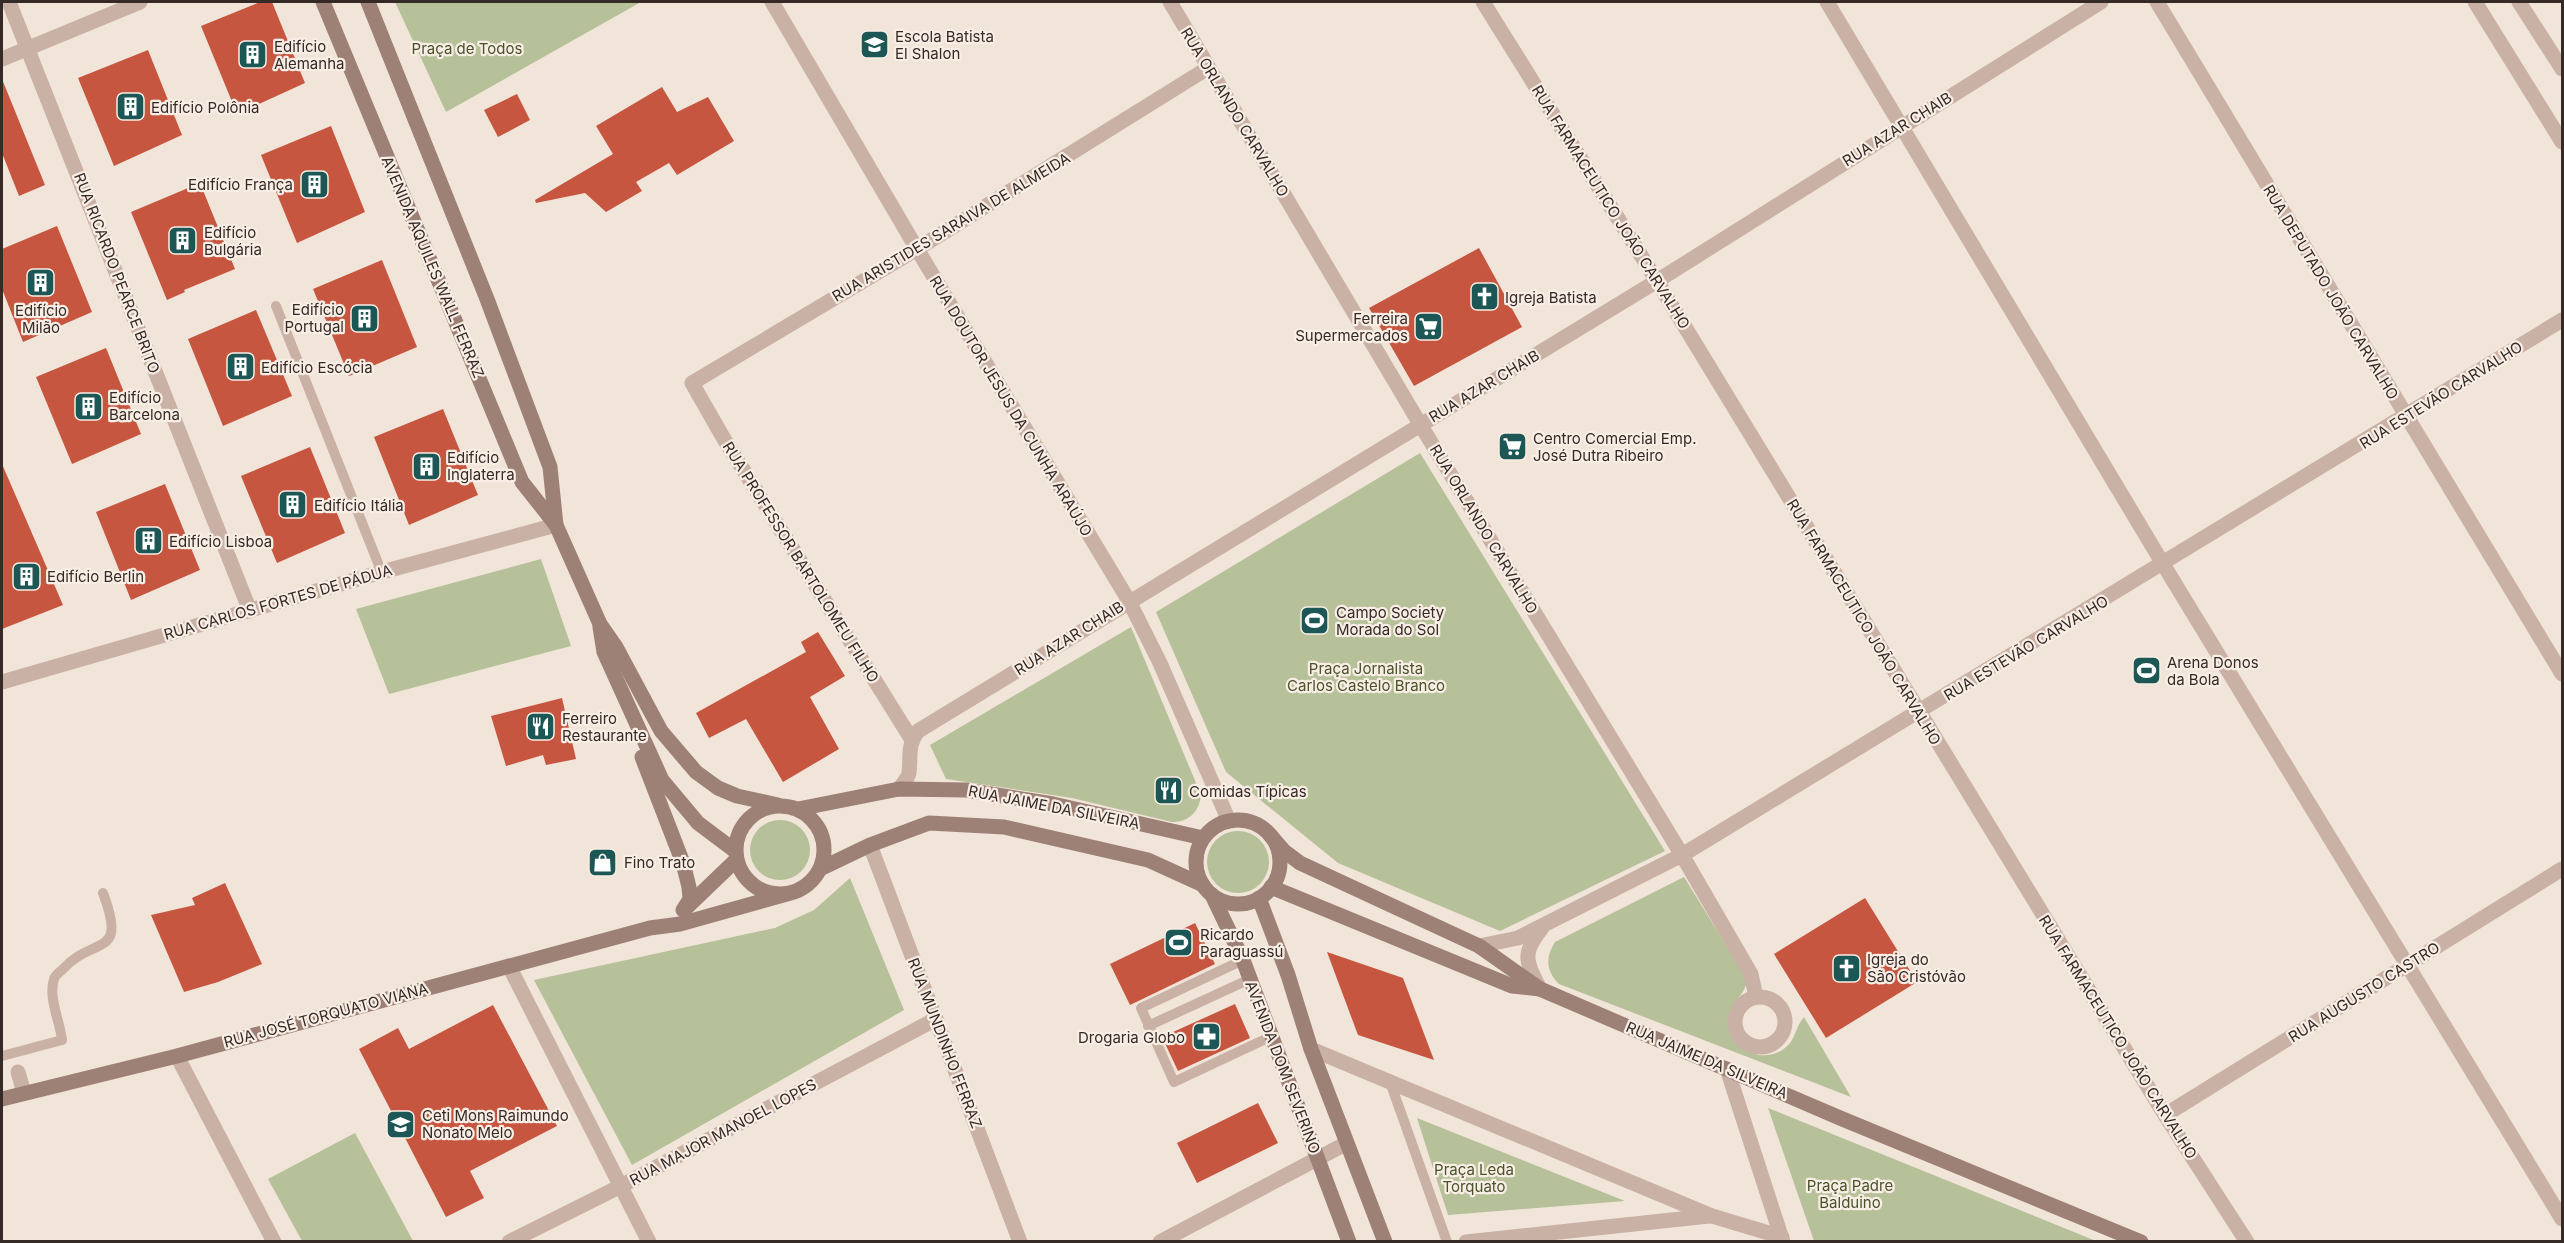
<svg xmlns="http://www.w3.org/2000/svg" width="2564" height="1243" font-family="Inter,sans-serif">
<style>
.green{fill:#b6c099}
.building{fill:#c75641}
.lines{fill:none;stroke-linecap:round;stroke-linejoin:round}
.lane{stroke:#c9b2a5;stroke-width:10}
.street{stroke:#c9b2a5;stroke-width:15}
.secondary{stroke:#9d8176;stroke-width:15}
.labels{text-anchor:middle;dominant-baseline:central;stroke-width:4.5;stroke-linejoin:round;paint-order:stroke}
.poi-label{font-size:15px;fill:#352a26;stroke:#f9eee5;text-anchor:start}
.park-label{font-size:15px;fill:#48532a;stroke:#f9eee5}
.street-label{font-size:15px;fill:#352a26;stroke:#f9eee5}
</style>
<rect width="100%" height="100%" fill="#f1e4d9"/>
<g class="green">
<polygon points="395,2 641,2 446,112"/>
<polygon points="1420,453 1665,851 1500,931 1338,863 1226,772 1156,612"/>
<polygon points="541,559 571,646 389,694 356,609"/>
<path d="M1131,627L1201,795C1199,812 1189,822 1172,822L1072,798L946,779L930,745Z"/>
<circle cx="780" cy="850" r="30"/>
<circle cx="1238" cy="862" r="31"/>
<path d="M1684,877L1747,979C1746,996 1729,1002 1729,1020C1728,1048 1763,1066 1785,1048C1796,1040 1795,1027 1804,1017L1851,1097L1559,984C1546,971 1545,958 1555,942Z"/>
<polygon points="850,878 904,1010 632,1165 534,980 775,928 814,910"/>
<polygon points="1768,1108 2096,1241 1814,1241"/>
<polygon points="1417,1118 1625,1201 1448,1215"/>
<polygon points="355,1133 413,1241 302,1241 268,1179"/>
</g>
<g class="building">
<polygon points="260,2 272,2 305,83 237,114 201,26"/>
<polygon points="148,50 182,135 114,166 78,78"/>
<polygon points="2,79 45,185 19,196 2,153"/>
<polygon points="662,87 677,112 708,97 734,141 677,175 669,163 636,182 642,191 606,212 585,193 536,203 535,200 613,154 596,126"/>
<polygon points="517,94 530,120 498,137 484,110"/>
<polygon points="331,126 365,212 297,243 261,155"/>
<polygon points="200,183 235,269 184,290 185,292 167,300 131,212"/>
<polygon points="57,226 92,312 23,342 2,289 2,249"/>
<polygon points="1479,248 1522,327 1414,386 1369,308"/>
<polygon points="382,260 417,347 349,376 313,289"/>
<polygon points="256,310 292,396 223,426 188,339"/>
<polygon points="106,348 141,434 72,464 36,377"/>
<polygon points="443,409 478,495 409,525 374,437"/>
<polygon points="310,447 345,533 277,563 241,476"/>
<polygon points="2,464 63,605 2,629"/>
<polygon points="165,484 200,570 131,600 96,512"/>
<polygon points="818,632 845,676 810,697 839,749 783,782 746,719 709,738 696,713 806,652 801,642"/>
<polygon points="562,698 576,759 546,765 543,755 506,766 491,716"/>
<polygon points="225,883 262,964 218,982 184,992 151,915 195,905 192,898"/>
<polygon points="1865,898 1917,982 1826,1038 1774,954"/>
<polygon points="1195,923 1215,964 1130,1005 1110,964"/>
<polygon points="1327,952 1403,978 1434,1060 1358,1035"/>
<polygon points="1235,1004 1250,1038 1178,1071 1162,1037"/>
<polygon points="493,1005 557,1126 470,1171 484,1198 446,1217 359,1049 398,1028 409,1049"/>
<polygon points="1258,1103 1278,1143 1197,1183 1177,1143"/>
</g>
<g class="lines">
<g class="lane">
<polyline points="276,306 378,563"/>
<polyline points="1243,960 1141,1008 1174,1082 1272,1036"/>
<polyline points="1148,1026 1250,979"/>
<path d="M2,1056L62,1040C60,1021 48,998 54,979C55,975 60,972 63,969C94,935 128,959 103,893"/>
<polyline points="1390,1082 1447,1242"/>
</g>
<g class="street">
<polyline points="9,2 250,611"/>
<polyline points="772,2 917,249 1129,601 1160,663 1229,821"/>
<polyline points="1170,2 1420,424 1682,855 1751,974 1756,997"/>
<polyline points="1483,2 1657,281 2165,1115 2247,1242"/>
<polyline points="1827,2 2163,564 2562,1219"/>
<polyline points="2157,2 2562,674"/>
<polyline points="2475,2 2562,142"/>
<polyline points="2519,2 2562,69"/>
<polyline points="2,59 140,2"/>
<polyline points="2,682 382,572 556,525"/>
<polyline points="912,740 724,439 692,383 917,249 1208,68"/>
<path d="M899,789C902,784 908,779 909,773C911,756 907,745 918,731L1657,281L2101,2"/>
<polyline points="870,845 1020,1242"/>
<polyline points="1479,946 1518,938 1682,855 2562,320"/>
<polyline points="509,966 649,1242"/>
<path d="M1540,989C1526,961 1521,954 1542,928"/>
<circle cx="1760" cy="1022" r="25"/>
<polyline points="1311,1049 1712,1216 1782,1237"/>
<polyline points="177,1056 274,1242"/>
<polyline points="1727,1069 1783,1242"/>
<polyline points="18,1072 24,1093"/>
<polyline points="2165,1115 2562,869"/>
<polyline points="509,1242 621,1186 936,1019"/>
<polyline points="1160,1242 1347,1143"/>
<polyline points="1466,1242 1709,1216"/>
</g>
<g class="secondary">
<polyline points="323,2 522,482 556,525 600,624 616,647 661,731 696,772 718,788 737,796 778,805"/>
<polyline points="368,2 487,299 550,467 556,525"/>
<polyline points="600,627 604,652 662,780 698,823 734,850"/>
<polyline points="642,757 683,863 689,887 690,899 683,910"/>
<circle cx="780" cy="850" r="44"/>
<polyline points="798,809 899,789 966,790 1053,804 1203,838"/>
<circle cx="1238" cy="862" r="42"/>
<polyline points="1270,835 1284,851 1300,863 1479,946 1540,989"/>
<polyline points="820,869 870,845 929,823 1004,827 1148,860 1203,885"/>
<polyline points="1271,887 1512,986 1540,989 1840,1118 2141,1242"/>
<polyline points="1212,895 1243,960 1349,1242"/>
<polyline points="1259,898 1288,975 1311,1049 1385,1242"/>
<polyline points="686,908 736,860"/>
<polyline points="2,1099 177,1056 650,928 680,924 787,894"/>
</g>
</g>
<defs>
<symbol id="school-square" viewBox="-11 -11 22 22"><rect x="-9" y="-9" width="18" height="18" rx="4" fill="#1c5755" stroke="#f9eee5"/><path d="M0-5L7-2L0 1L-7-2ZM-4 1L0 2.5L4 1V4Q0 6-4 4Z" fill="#fff"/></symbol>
<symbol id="building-square" viewBox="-11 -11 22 22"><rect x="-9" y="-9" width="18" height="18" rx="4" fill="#1c5755" stroke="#f9eee5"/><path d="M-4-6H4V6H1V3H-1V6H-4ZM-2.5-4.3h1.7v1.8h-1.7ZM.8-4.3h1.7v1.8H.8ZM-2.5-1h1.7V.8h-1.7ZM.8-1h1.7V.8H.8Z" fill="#fff"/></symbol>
<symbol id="church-square" viewBox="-11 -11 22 22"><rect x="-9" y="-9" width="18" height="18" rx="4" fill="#1c5755" stroke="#f9eee5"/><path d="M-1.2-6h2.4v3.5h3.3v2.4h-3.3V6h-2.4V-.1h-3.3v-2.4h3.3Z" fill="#fff"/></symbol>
<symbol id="supermarket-square" viewBox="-11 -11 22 22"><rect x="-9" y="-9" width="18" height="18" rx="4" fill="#1c5755" stroke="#f9eee5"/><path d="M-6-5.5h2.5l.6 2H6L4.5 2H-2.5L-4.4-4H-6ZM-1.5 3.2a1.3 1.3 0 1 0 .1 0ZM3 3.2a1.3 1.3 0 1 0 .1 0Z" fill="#fff"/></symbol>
<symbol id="stadium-square" viewBox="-11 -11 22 22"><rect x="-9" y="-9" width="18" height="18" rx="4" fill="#1c5755" stroke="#f9eee5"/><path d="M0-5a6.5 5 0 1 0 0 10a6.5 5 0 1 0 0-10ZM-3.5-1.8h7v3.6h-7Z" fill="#fff"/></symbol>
<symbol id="restaurant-square" viewBox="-11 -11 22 22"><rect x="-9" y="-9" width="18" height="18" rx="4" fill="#1c5755" stroke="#f9eee5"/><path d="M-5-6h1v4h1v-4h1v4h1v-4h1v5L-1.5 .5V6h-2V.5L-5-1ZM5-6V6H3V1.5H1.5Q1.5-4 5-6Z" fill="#fff"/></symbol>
<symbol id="shop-square" viewBox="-11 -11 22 22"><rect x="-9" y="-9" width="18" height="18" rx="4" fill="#1c5755" stroke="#f9eee5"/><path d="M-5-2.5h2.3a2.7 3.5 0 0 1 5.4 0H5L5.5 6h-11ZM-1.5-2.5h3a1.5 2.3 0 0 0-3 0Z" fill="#fff"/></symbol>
<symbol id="pharmacy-square" viewBox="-11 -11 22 22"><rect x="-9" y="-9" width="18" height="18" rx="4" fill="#1c5755" stroke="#f9eee5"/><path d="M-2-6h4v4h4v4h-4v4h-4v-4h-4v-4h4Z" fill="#fff"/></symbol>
</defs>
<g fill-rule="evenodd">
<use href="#school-square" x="858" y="28" width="33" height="33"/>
<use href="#building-square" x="236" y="38" width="33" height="33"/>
<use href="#building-square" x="114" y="90" width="33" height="33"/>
<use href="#building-square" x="298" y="168" width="33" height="33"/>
<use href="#building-square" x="166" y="224" width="33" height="33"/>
<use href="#building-square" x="24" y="266" width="33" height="33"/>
<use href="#church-square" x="1468" y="280" width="33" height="33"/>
<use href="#building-square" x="348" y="302" width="33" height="33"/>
<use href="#supermarket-square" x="1412" y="310" width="33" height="33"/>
<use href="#building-square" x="224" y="350" width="33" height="33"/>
<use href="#building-square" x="72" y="390" width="33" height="33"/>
<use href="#supermarket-square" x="1496" y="430" width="33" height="33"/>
<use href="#building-square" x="410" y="450" width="33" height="33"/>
<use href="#building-square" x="276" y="488" width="33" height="33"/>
<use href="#building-square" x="132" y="524" width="33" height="33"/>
<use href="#building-square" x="10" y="560" width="33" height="33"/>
<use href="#stadium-square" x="1298" y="604" width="33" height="33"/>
<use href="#stadium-square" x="2130" y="654" width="33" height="33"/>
<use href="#restaurant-square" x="524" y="710" width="33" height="33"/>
<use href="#restaurant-square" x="1152" y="774" width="33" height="33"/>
<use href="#shop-square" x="586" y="846" width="33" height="33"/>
<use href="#stadium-square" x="1162" y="926" width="33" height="33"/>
<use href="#church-square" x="1830" y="952" width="33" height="33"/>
<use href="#pharmacy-square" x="1190" y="1020" width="33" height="33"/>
<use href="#school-square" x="384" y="1108" width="33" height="33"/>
</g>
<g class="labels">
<g class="poi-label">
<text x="895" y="36">Escola Batista<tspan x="895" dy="17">El Shalon</tspan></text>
<text x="274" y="46">Edifício<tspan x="274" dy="17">Alemanha</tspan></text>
<text x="151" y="107">Edifício Polônia</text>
<text x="293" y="184" text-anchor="end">Edifício França</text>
<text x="204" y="232">Edifício<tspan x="204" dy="17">Bulgária</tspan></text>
<text x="1505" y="297">Igreja Batista</text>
<text x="344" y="309" text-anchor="end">Edifício<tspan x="344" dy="17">Portugal</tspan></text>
<text x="41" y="310" text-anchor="middle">Edifício<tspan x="41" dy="17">Milão</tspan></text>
<text x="1408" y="318" text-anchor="end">Ferreira<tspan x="1408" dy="17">Supermercados</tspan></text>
<text x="261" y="367">Edifício Escócia</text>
<text x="109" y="397">Edifício<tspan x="109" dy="17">Barcelona</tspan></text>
<text x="1533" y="438">Centro Comercial Emp.<tspan x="1533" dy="17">José Dutra Ribeiro</tspan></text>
<text x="447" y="457">Edifício<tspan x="447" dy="17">Inglaterra</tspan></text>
<text x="314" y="505">Edifício Itália</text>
<text x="169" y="541">Edifício Lisboa</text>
<text x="47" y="576">Edifício Berlin</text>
<text x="1336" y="612">Campo Society<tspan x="1336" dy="17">Morada do Sol</tspan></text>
<text x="2167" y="662">Arena Donos<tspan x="2167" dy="17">da Bola</tspan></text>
<text x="562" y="718">Ferreiro<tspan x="562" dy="17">Restaurante</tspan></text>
<text x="1189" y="791">Comidas Típicas</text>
<text x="624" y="862">Fino Trato</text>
<text x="1200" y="934">Ricardo<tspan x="1200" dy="17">Paraguassú</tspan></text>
<text x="1867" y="959">Igreja do<tspan x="1867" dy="17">São Cristóvão</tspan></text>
<text x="1185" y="1037" text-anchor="end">Drogaria Globo</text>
<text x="422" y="1115">Ceti Mons Raimundo<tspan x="422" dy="17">Nonato Melo</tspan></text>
</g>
<g class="park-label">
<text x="467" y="48">Praça de Todos</text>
<text x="1366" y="668">Praça Jornalista<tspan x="1366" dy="17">Carlos Castelo Branco</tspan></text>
<text x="1474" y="1169">Praça Leda<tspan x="1474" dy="17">Torquato</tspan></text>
<text x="1850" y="1185">Praça Padre<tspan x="1850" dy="17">Balduino</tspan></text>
</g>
<g class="street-label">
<text transform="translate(1235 112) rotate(59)">RUA ORLANDO CARVALHO</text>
<text transform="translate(1897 129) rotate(-32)">RUA AZAR CHAIB</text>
<text transform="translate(1611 207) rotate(58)">RUA FARMACEUTICO JOÃO CARVALHO</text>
<text transform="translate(951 227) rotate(-31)">RUA ARISTIDES SARAIVA DE ALMEIDA</text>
<text transform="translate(433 267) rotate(67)">AVENIDA AQUILES WALL FERRAZ</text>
<text transform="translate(117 273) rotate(69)">RUA RICARDO PEARCE BRITO</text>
<text transform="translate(2331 292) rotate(59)">RUA DEPUTADO JOÃO CARVALHO</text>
<text transform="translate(1484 386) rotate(-31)">RUA AZAR CHAIB</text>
<text transform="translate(2441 395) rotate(-32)">RUA ESTEVÃO CARVALHO</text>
<text transform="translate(1011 406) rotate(59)">RUA DOUTOR JESUS DA CUNHA ARAÚJO</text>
<text transform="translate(1484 529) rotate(59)">RUA ORLANDO CARVALHO</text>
<text transform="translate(801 562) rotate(58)">RUA PROFESSOR BARTOLOMEU FILHO</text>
<text transform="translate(278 602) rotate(-16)">RUA CARLOS FORTES DE PÁDUA</text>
<text transform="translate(1864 622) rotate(59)">RUA FARMACEUTICO JOÃO CARVALHO</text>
<text transform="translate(1069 638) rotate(-32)">RUA AZAR CHAIB</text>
<text transform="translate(2026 648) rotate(-31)">RUA ESTEVÃO CARVALHO</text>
<text transform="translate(1054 807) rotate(11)">RUA JAIME DA SILVEIRA</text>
<text transform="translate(2364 992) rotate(-32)">RUA AUGUSTO CASTRO</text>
<text transform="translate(326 1015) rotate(-15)">RUA JOSÉ TORQUATO VIANA</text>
<text transform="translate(2118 1037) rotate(58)">RUA FARMACEUTICO JOÃO CARVALHO</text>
<text transform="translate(945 1043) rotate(69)">RUA MUNDINHO FERRAZ</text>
<text transform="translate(1707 1060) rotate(23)">RUA JAIME DA SILVEIRA</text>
<text transform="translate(1283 1067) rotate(69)">AVENIDA DOM SEVERINO</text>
<text transform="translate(723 1132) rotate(-28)">RUA MAJOR MANOEL LOPES</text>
</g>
</g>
<rect width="2564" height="1243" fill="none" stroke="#352a26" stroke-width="6"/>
</svg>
